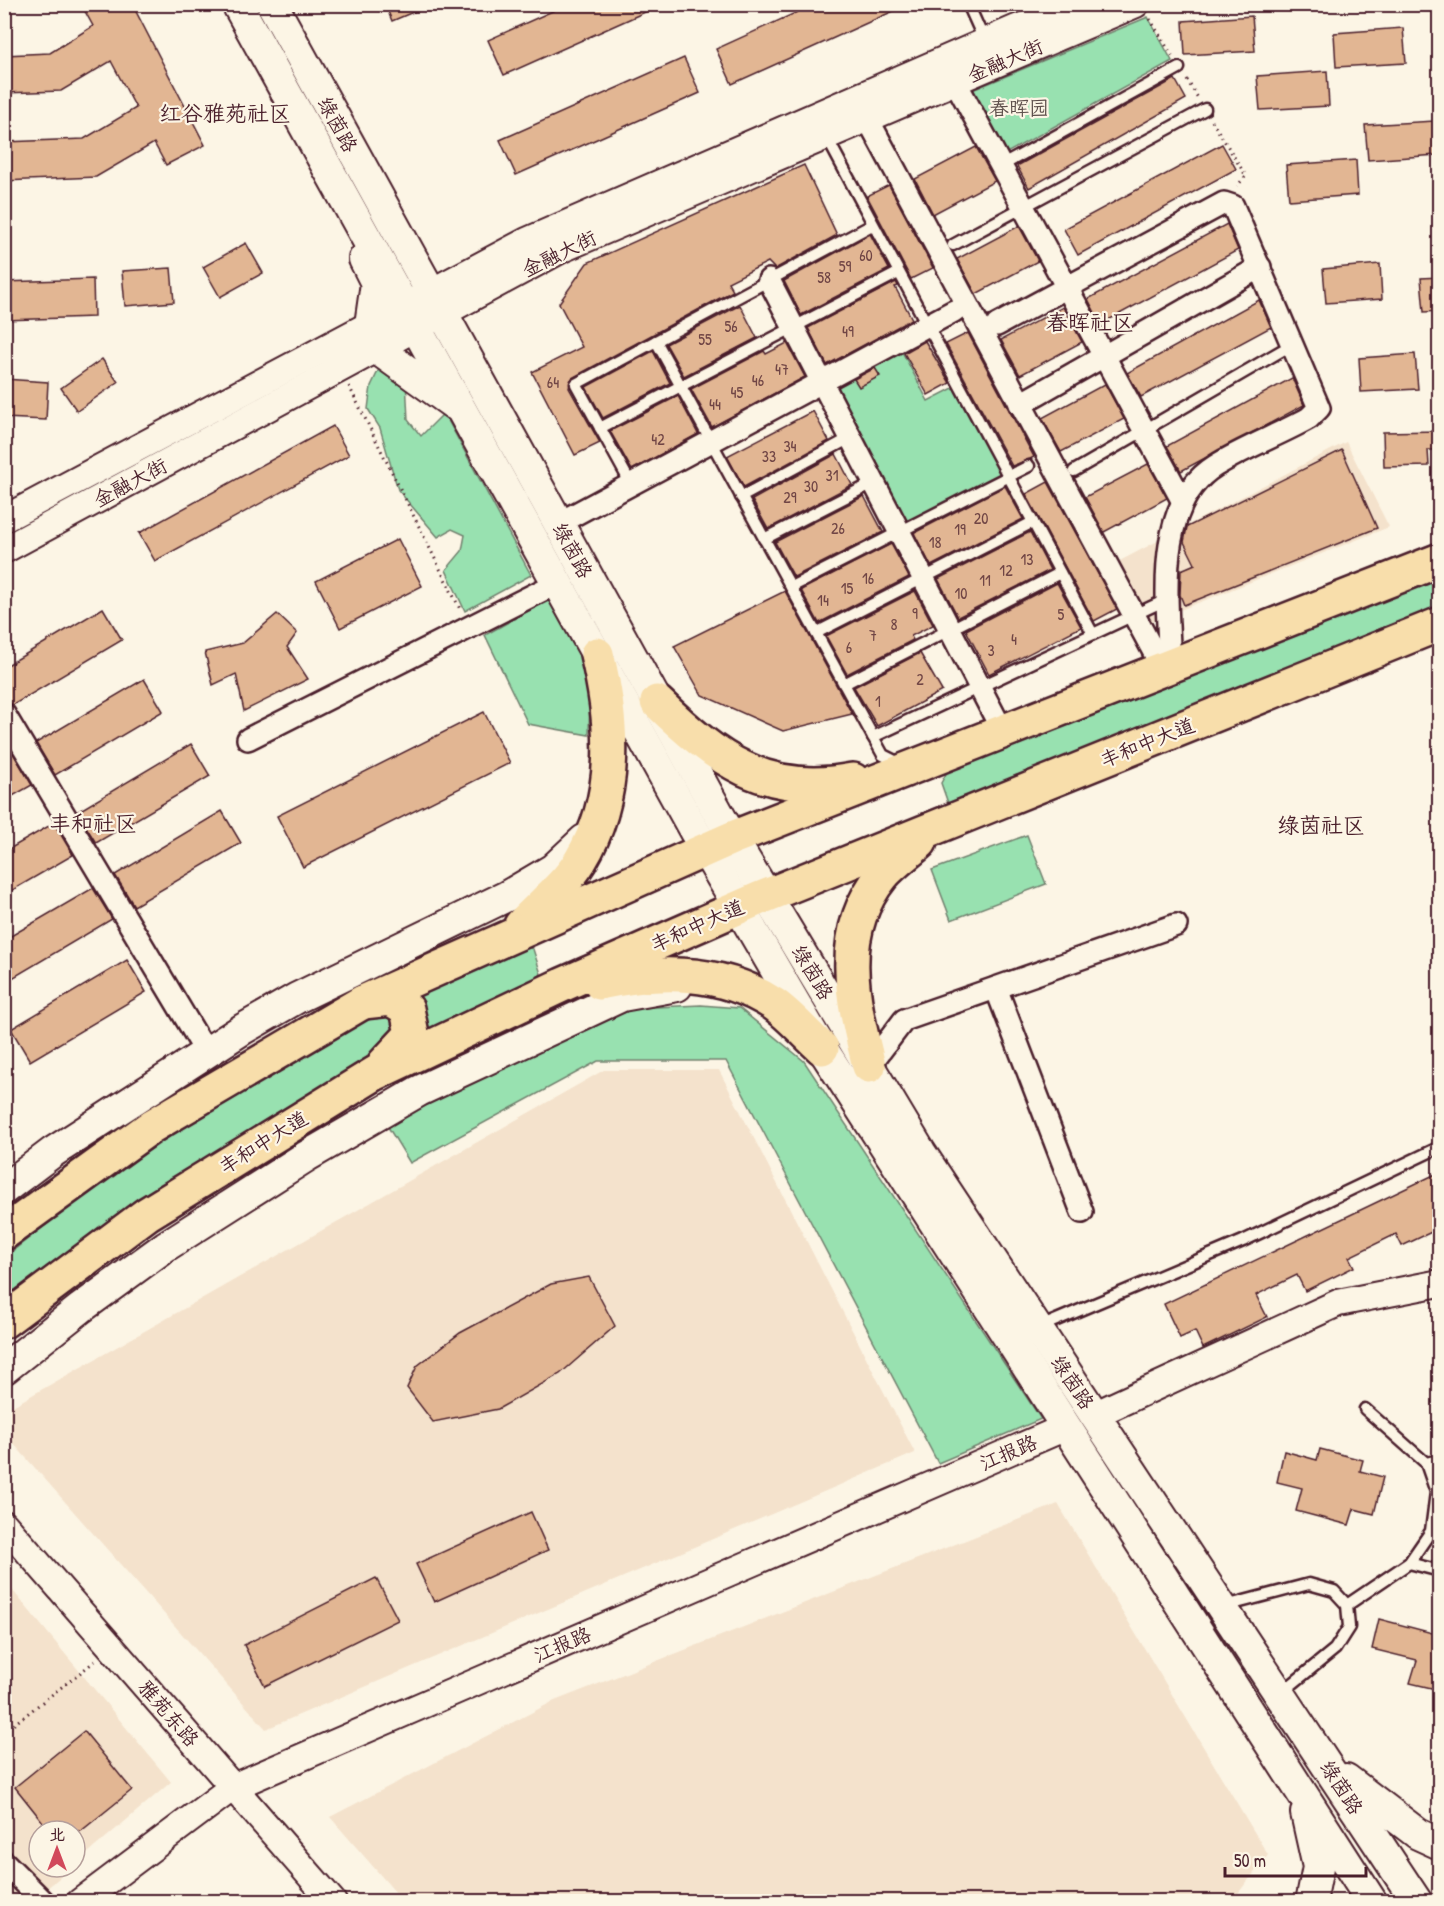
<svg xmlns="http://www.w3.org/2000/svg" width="1444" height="1906" font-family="'Patrick Hand','LXGW WenKai TC',sans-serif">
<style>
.built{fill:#f4e2cc}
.green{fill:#98e1b0;stroke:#71806e;stroke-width:1.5}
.building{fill:#e2b693;stroke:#4a1f2b;stroke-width:1.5}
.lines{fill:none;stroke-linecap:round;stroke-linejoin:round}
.service-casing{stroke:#4a1f2b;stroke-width:15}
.minor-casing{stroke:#4a1f2b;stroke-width:26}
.tertiary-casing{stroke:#4a1f2b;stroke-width:30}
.secondary-casing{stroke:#4a1f2b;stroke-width:34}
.primary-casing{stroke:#4a1f2b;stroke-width:38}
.path{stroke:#4a1f2b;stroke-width:3;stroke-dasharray:1.5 4.5;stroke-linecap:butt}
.service{stroke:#fcf5e5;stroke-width:10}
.minor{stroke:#fcf5e5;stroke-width:21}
.tertiary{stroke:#fcf5e5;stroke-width:26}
.secondary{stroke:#fcf5e5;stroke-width:30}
.primary{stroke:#f8deab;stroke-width:33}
.labels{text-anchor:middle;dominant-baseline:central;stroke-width:4.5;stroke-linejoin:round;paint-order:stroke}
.number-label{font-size:16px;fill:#704545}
.street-label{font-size:20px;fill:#4a1f2b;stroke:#fcf5e5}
.park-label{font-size:20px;fill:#5e504c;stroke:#fcf5e5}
.quarter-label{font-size:22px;fill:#4a1f2b;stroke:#fcf5e5}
</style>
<rect width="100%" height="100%" fill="#fcf5e5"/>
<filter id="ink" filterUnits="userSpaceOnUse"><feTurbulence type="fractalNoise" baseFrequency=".0167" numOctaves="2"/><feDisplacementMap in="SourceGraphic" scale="12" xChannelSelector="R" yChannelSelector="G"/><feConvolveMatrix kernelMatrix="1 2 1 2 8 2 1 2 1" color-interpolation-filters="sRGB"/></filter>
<g filter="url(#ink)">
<g class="built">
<polygon points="1346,442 1389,527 1150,622 1114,564"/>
<polygon points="604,1070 719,1070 915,1453 266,1729 5,1434 4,1411"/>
<polygon points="1058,1504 1268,1855 1232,1901 403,1901 330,1817 552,1702"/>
<polygon points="4,1580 171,1782 75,1864 75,1831 39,1831 39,1867 72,1867 32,1901 5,1901"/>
</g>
<g class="green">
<polygon points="1148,17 1172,61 1003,155 970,91"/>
<polygon points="899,346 928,401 955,387 1001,475 901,527 826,384"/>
<polygon points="380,367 406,380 408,420 421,436 444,413 531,575 465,611 446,570 462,551 465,535 452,529 438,537 398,490 380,428 368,409 371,386"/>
<polygon points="1439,574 1439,613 959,805 948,803 941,783 947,772"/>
<polygon points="552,598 585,657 590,682 589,735 528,724 485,635"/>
<polygon points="1027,835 1046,884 951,920 932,870"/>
<path d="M523,946L533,949L541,974L535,980L5,1308V1257C123,1162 260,1074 394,1004C436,983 480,966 523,946Z"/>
<polygon points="701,1005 739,1008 804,1061 1041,1419 938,1463 726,1061 598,1061 410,1163 385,1122 634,1008"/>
</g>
<g class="building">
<polygon points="81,4 132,4 205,145 166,165 154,143 96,177 4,181 4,142 84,139 136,108 111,61 61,91 4,93 4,55 50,53 93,26"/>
<polygon points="385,4 432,4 392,21"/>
<polygon points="568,4 663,4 504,75 488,40"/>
<polygon points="815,4 909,4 732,84 716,49"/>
<polygon points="1252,16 1255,51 1185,55 1183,21"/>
<polygon points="1403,28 1406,63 1336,67 1334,33"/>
<polygon points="684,58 700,93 516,175 500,140"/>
<polygon points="1327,71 1329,106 1260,110 1257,76"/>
<polygon points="1175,79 1186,99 1029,188 1017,166"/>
<polygon points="1435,121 1437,155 1368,160 1365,125"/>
<polygon points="1222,144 1236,169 1078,255 1064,229"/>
<polygon points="976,147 995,181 933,214 915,179"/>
<polygon points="1356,160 1358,195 1289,200 1286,165"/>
<polygon points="804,165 837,235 775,269 768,262 728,282 733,291 572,378 569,388 600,443 575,455 532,372 582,347 559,303 587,263"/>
<polygon points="889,185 933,268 911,279 867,196"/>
<polygon points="1227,224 1238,250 1101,324 1088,299"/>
<polygon points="1019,226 1038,261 976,294 957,259"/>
<polygon points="870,234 889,269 801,315 784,281"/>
<polygon points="246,243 263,273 220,297 203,267"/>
<polygon points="1380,264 1382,299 1326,303 1323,269"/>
<polygon points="171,268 174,302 125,306 122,271"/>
<polygon points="1440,277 1440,311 1424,312 1421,278"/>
<polygon points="93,279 94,317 4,320 4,282"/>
<polygon points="896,282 898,286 895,287 912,319 827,365 808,328"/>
<polygon points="1259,300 1271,327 1141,397 1127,373"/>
<polygon points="740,305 757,338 684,376 666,344"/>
<polygon points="1063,307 1082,342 1020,375 1001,340"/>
<polygon points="968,333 1034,457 1030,459 1012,466 946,344"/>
<polygon points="925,341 950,383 928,395 904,353"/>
<polygon points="787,343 805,377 712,427 691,389 764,351 766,354"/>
<polygon points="653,351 670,383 603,418 586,387"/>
<polygon points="1415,354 1418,389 1361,392 1359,358"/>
<polygon points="102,359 118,382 77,411 61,388"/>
<polygon points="875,368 880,376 859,387 854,379"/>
<polygon points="1292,378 1304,405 1181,471 1167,446"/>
<polygon points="4,379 48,382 46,420 4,418"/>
<polygon points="1105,384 1124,419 1061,452 1042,418"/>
<polygon points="678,396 698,434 632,470 610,431"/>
<polygon points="813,411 829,441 744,487 727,456"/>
<polygon points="333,426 349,455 155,561 139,533"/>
<polygon points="1440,431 1440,450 1428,450 1429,466 1384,467 1383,432"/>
<polygon points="1342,450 1377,528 1184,605 1180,595 1181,570 1195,564 1184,542 1187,527"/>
<polygon points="836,454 852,485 768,529 752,500"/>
<polygon points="1148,464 1167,498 1104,532 1085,497"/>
<polygon points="1048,482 1117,609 1094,621 1026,494"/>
<polygon points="1005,486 1023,519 931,566 914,533"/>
<polygon points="864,496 883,532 794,577 775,542"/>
<polygon points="1030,532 1050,570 958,617 938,579"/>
<polygon points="398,539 422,586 340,628 316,581"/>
<polygon points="891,544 909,577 819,623 801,590"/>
<polygon points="1057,583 1081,627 989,674 966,630"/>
<polygon points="785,591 810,637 852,714 783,731 702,695 674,646"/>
<polygon points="915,591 933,625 911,636 913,640 847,674 826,636"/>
<polygon points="103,608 122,640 13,705 4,701 4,667"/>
<polygon points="277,614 297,633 287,647 308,679 244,711 236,674 213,685 205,652 243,643"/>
<polygon points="920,653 942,691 877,726 854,687"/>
<polygon points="144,679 163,711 55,775 36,743"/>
<polygon points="484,712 510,763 303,867 277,816"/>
<polygon points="191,744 210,776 96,843 77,812"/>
<polygon points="13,753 32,785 4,801 4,758"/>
<polygon points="222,811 241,843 134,906 115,875"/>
<polygon points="54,823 73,855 4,895 4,852"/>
<polygon points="93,888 112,919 4,983 4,940"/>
<polygon points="127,960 146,992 30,1061 11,1029"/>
<polygon points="1440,1172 1440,1228 1402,1246 1396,1234 1349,1257 1354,1267 1305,1291 1297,1275 1256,1295 1267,1317 1203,1348 1195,1331 1180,1338 1164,1304"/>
<polygon points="589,1277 615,1326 560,1374 498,1409 433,1422 407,1388 417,1366 460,1333 551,1284"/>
<polygon points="1320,1449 1363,1460 1360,1471 1383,1477 1374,1514 1354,1509 1349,1525 1296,1511 1302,1488 1277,1482 1284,1451 1317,1460"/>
<polygon points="531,1512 548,1550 434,1602 416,1564"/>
<polygon points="376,1578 398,1620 265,1686 244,1645"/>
<polygon points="1379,1619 1440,1635 1440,1690 1410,1683 1417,1660 1372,1649"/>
<polygon points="84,1731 132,1790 81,1831 50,1831 15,1787"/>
</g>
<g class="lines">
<defs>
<g id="service">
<polyline points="968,4 985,42"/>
<polyline points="826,136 1093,634"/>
<polyline points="1001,166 1179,68"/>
<polyline points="953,245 1205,109"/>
<polyline points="656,341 883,755 903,765"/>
<polyline points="600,428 898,273"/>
<polyline points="1074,471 1293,344"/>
<polyline points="631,484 576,384 872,225"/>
<polyline points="741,497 850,438"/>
<polyline points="764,539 873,483"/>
<polyline points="791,587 1029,466"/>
<polyline points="816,633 1033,522"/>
<polyline points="844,684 1060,573"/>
<polyline points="873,737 1168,599"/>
<polyline points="1040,1327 1243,1241 1440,1147"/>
<polyline points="1365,1409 1426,1463 1440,1460"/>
<polyline points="1409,1563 1440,1571"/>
<polyline points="1347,1605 1409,1563 1431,1531 1436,1492 1426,1463"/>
<polyline points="1225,1606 1309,1584 1334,1591 1347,1605 1349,1627 1335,1649 1280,1694"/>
</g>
<g id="minor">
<polyline points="955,81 1182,500"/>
<polyline points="876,115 872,127 1163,669"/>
<polyline points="769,280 1003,732"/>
<path d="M997,325L1224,203L1233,206L1319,408L1309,418C1279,435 1245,447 1215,466C1153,505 1168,603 1170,666"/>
<polyline points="1020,404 1260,267"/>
<polyline points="559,523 954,311"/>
<polyline points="4,714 206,1052"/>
<polyline points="248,739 557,583"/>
<polyline points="996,988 1082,1212"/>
<polyline points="869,1066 904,1020 1176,925"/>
<polyline points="4,1862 44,1902"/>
</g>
<g id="tertiary">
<polyline points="4,519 527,241 1017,28 1082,4"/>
<polyline points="4,550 562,249 1136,4"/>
<polyline points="1094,1415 1338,1303 1440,1283"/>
<polyline points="4,1524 333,1902"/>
<polyline points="80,1902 233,1787 1066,1427"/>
</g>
<g id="secondary">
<polyline points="237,4 695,832 813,1034 1372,1902"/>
<polyline points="272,4 732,838 921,1153 1417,1902"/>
<polyline points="364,259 376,283 370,325"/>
<polyline points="377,349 455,405"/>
<polyline points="4,1189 53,1152 243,1029 297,998 507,896 553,869 584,840"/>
<polyline points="4,1369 81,1308 166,1246 307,1156 419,1091 622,996 677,986"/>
<polyline points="1346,1779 1418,1834 1440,1844"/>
<polyline points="1306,1813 1318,1867 1311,1902"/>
</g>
<g id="primary">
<path d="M657,702C716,759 766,797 853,780"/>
<path d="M521,925C540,905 566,884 580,861C619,797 614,724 597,654"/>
<path d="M600,983C659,970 721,969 774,1004C791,1016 806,1034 822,1048"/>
<polyline points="363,1002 391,999 407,1009 412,1034 384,1064"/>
<path d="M869,1066C853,1001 835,934 882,876C892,864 908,853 920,842"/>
<polyline points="4,1233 152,1126 363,1002 732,838 1440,560"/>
<polyline points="4,1321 147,1214 374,1074 562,985 758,899 1440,624"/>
</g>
</defs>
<use href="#service" class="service-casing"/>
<use href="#minor" class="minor-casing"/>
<use href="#tertiary" class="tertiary-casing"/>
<use href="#secondary" class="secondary-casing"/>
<use href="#primary" class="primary-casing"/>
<g class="path">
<polyline points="1150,19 1173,57"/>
<polyline points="1187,80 1198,98"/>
<polyline points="1212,121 1246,176 1237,186"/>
<polyline points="349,386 461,611"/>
<polyline points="4,1732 95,1661"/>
</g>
<use href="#service" class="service"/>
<use href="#minor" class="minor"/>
<use href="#tertiary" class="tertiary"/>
<use href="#secondary" class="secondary"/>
<use href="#primary" class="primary"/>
</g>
</g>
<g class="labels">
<g class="number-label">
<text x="866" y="255">60</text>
<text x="845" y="266">59</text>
<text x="824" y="277">58</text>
<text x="731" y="326">56</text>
<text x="848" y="331">49</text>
<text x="705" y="339">55</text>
<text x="782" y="369">47</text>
<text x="758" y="380">46</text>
<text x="553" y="382">64</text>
<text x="737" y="392">45</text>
<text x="715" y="404">44</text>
<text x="658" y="439">42</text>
<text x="790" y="446">34</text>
<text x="769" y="456">33</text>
<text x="832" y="475">31</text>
<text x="811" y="486">30</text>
<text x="790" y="497">29</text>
<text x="981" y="518">20</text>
<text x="838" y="528">26</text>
<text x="960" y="529">19</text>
<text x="935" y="542">18</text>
<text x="1027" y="559">13</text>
<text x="1006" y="570">12</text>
<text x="868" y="578">16</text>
<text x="985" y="580">11</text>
<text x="847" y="588">15</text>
<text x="961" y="593">10</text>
<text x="823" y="600">14</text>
<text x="915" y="613">9</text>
<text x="1061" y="614">5</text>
<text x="894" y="624">8</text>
<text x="873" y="635">7</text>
<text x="1014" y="639">4</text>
<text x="849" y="647">6</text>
<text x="991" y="650">3</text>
<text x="920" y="679">2</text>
<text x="878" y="701">1</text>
</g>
<g class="street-label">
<text transform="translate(1005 60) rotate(-23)">金融大街</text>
<text transform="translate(338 124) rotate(61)">绿茵路</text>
<text transform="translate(559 253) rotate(-26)">金融大街</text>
<text transform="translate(130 482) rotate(-28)">金融大街</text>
<text transform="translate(573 550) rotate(61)">绿茵路</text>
<text transform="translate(1147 742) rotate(-22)">丰和中大道</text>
<text transform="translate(697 925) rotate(-24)">丰和中大道</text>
<text transform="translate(813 972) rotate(59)">绿茵路</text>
<text transform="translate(263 1142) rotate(-32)">丰和中大道</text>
<text transform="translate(1073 1382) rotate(56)">绿茵路</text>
<text transform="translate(1008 1452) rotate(-23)">江报路</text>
<text transform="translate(562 1644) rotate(-23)">江报路</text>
<text transform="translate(169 1713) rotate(49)">雅苑东路</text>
<text transform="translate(1342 1787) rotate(57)">绿茵路</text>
</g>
<g class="park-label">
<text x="1019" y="107">春晖园</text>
</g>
<g class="quarter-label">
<text x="225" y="113">红谷雅苑社区</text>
<text x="1090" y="322">春晖社区</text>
<text x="93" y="823">丰和社区</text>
<text x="1321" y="825">绿茵社区</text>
</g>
</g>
<rect width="1444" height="1906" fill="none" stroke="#fcf5e5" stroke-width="24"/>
<rect x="12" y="12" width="1420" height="1882" fill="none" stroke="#4a1f2b" stroke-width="2" filter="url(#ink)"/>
<g transform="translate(57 1849)"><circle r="28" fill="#fcf5e5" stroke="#b59f9b" stroke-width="1.5"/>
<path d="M0-4.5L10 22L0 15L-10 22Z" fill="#d1495b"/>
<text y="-9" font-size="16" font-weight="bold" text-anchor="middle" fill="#4a1f2b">北</text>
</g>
<path d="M1225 1867v9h141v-9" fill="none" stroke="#4a1f2b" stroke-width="3"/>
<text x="1234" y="1867" font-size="18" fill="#4a1f2b" stroke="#fcf5e5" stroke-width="4.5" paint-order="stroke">50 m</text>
</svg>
